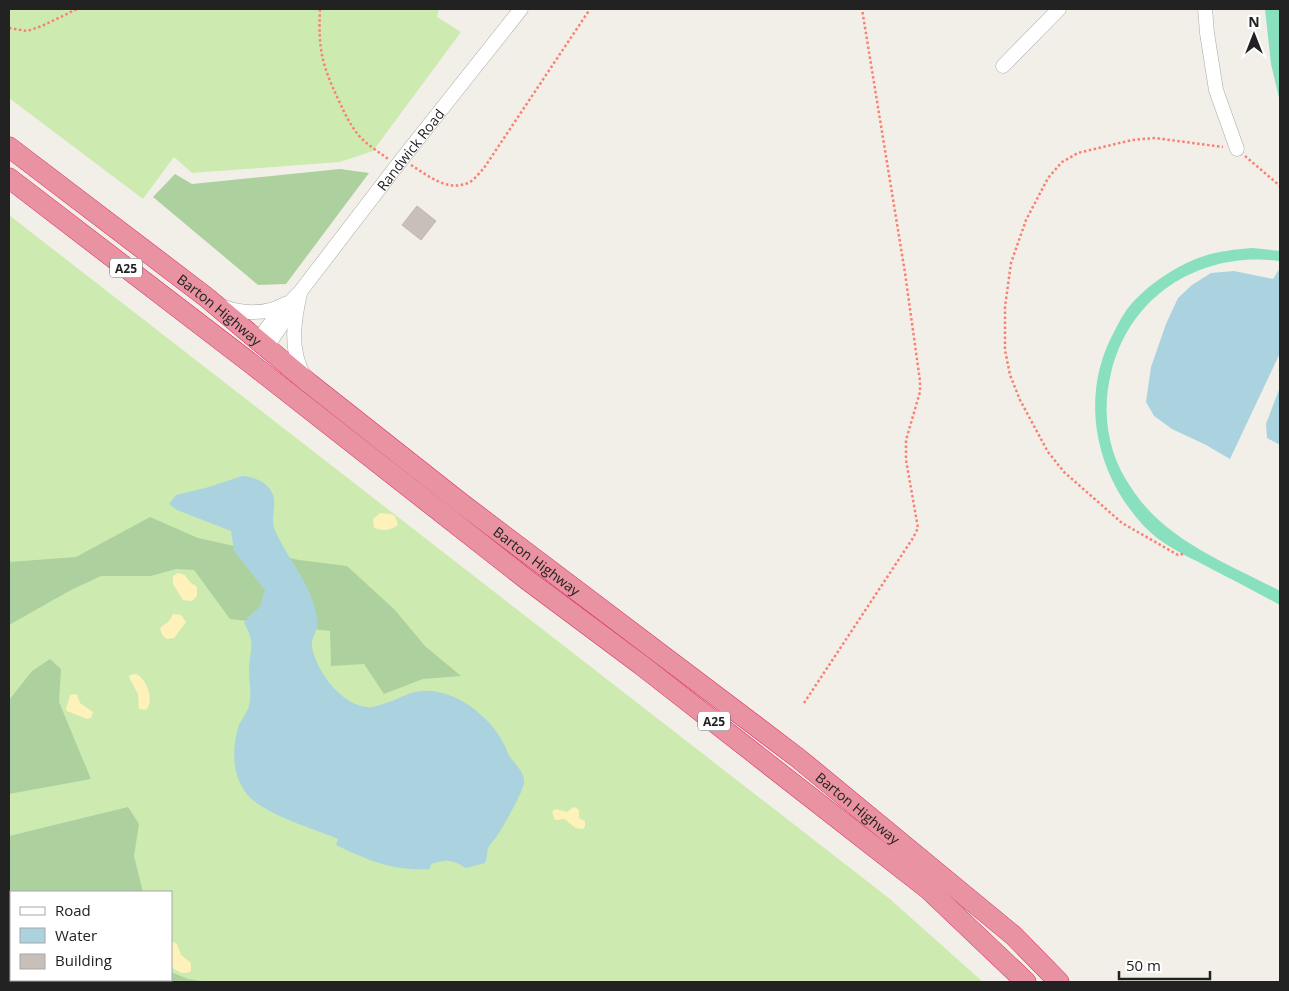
<svg xmlns="http://www.w3.org/2000/svg" width="1289" height="991" font-family="'Open Sans',sans-serif">
<style>
.grass{fill:#cdebb0;fill-rule:evenodd}
.forest{fill:#add19e}
.sand{fill:#fff1ba}
.pitch{fill:#88e0be}
.water{fill:#aad3df}
.building{fill:#c7bfb8;stroke:#c4b6ab}
.lines{fill:none;stroke-linecap:round;stroke-linejoin:round}
.minor-casing{stroke:#a9a9a9;stroke-width:15}
.highway-casing{stroke:#dc2a67;stroke-width:21}
.path{stroke:#fa8072;stroke-width:2.5;stroke-dasharray:2.5 2.5;stroke-linecap:butt}
.minor{stroke:#fff;stroke-width:14}
.highway{stroke:#e892a2;stroke-width:20}
.labels{text-anchor:middle;dominant-baseline:central;stroke-width:5;stroke-linejoin:round;paint-order:stroke}
.shield{fill:#fff;stroke:#646464;stroke-width:1}
.shield-label{font-size:12px;font-weight:bold;fill:#222}
.street-label{font-size:14px;fill:#222;stroke:#fff}
</style>
<rect width="100%" height="100%" fill="#f2efe9"/>
<g class="grass">
<polygon points="9,9 439,9 437,17 461,32 373,151 340,162 192,173 174,157 143,199 9,98"/>
<path d="M9,215L890,899L983,982H9ZM11,892H171V980H11Z"/>
</g>
<g class="forest">
<polygon points="340,169 369,173 286,284 258,285 153,197 175,174 192,184"/>
<polygon points="150,517 198,538 299,560 347,566 395,610 425,646 461,676 423,679 384,694 364,664 331,666 330,631 230,619 194,570 176,569 151,576 101,576 71,590 9,625 9,562 76,557"/>
<polygon points="50,659 61,669 59,702 91,779 9,794 9,700 32,671"/>
<polygon points="128,807 139,824 134,856 143,892 11,892 11,943 9,940 9,836"/>
<polygon points="171,972 188,979 208,982 57,982 54,980 171,980"/>
</g>
<g class="sand">
<path d="M380,513L391,514L395,516L398,525C390,531 383,531 374,528L373,519Z"/>
<polygon points="178,573 185,575 190,582 197,587 197,596 192,601 183,600 173,584 173,576"/>
<path d="M173,614L181,615L186,622L174,638L167,639L163,636C157,625 163,627 169,621C171,619 172,616 173,614Z"/>
<path d="M136,674C147,679 155,701 146,710L139,709L138,694L129,677L130,675Z"/>
<polygon points="75,694 77,695 80,703 93,712 91,718 87,719 67,711 66,709 70,695"/>
<polygon points="575,807 579,810 579,818 585,821 585,826 583,829 576,828 564,819 555,820 552,812 555,809 567,812 572,808"/>
<path d="M171,941L177,944L181,955L191,963V971C183,976 178,971 171,967Z"/>
</g>
<g class="pitch">
<polygon points="1265,9 1280,9 1280,102 1271,64"/>
<path d="M1253,248L1280,251V261C1201,251 1130,294 1111,373C1101,414 1108,455 1132,489C1166,541 1227,563 1280,591V605C1256,592 1231,579 1206,566C1185,555 1160,544 1143,525C1095,473 1079,396 1114,332C1120,320 1127,307 1137,298C1160,275 1194,255 1226,251C1235,249 1244,249 1253,248Z"/>
</g>
<g class="water">
<polygon points="1280,268 1280,353 1230,459 1206,445 1172,429 1154,416 1146,402 1151,367 1166,324 1178,298 1192,285 1211,273 1234,271 1273,279"/>
<polygon points="1280,387 1280,445 1267,438 1266,424"/>
<path d="M242,476C251,476 263,481 269,488C280,501 270,515 274,528C286,557 310,582 316,613C320,630 315,628 312,642C310,650 320,669 325,677C335,691 349,705 367,707C374,708 385,703 392,701C401,697 411,692 421,691C456,687 497,721 508,753C512,762 525,771 524,782C524,791 501,831 495,839C492,842 490,844 488,848C487,852 487,858 485,863L466,868C451,859 446,859 431,864L430,869C391,871 370,861 336,845L338,839C312,828 282,820 258,804C232,787 230,752 239,725C242,718 248,712 249,705C252,694 249,682 249,671C249,661 252,650 251,641C250,634 247,628 244,623L251,614L260,607L265,590L234,551L231,531L177,510L169,504L176,495L209,487Z"/>
</g>
<polygon class="building" points="417,206 436,221 421,240 402,225"/>
<g class="lines">
<defs>
<g id="minor">
<polyline points="1205,9 1207,33 1216,90 1237,149"/>
<polyline points="1003,66 1059,9"/>
<path d="M300,293C294,321 289,349 304,376"/>
<path d="M221,306C242,314 266,315 285,304"/>
<path id="s1" d="M258,340L276,316L300,292L402,159L521,9"/>
<polyline points="267,347 294,306"/>
</g>
<g id="highway">
<path id="s2" d="M9,147L206,297L309,383L461,503L798,758L1014,936L1059,982"/>
<polyline points="9,178 253,365 526,579 640,664 928,889 1026,982"/>
</g>
</defs>
<use href="#minor" class="minor-casing"/>
<use href="#highway" class="highway-casing"/>
<g class="path">
<path d="M320,9C318,50 322,65 339,101C345,114 351,127 361,138C369,146 379,152 388,159"/>
<polyline points="9,28 27,31 42,26 77,9"/>
<polyline points="1245,156 1280,186"/>
<path d="M411,165C429,176 448,193 470,182C475,179 480,172 484,168L590,9"/>
<polyline points="1183,554 1178,555 1122,523 1064,472 1048,452 1020,400 1010,375 1005,350 1005,307 1011,263 1026,220 1048,178 1062,162 1078,153 1132,140 1155,138 1223,147"/>
<polyline points="804,703 913,538 918,528 906,460 906,440 920,392 920,381 905,273 862,9"/>
</g>
<use href="#minor" class="minor"/>
<use href="#highway" class="highway"/>
</g>
<g class="labels">
<g class="shield">
<rect x="110" y="258.5" width="32" height="19" rx="4"/>
<rect x="698" y="711.5" width="32" height="19" rx="4"/>
</g>
<g class="shield-label">
<text x="126" y="268">A25</text>
<text x="714" y="721">A25</text>
</g>
<g class="street-label">
<text stroke="none"><textPath href="#s1" startOffset="244">Randwick Road</textPath></text>
<text stroke="none"><textPath href="#s2" startOffset="266">Barton Highway</textPath></text>
<text stroke="none"><textPath href="#s2" startOffset="671">Barton Highway</textPath></text>
<text stroke="none"><textPath href="#s2" startOffset="1076">Barton Highway</textPath></text>
</g>
</g>
<rect width="1289" height="991" fill="none" stroke="#222222" stroke-width="20"/>
<rect x="10" y="891" width="162" height="90" fill="#ffffff" stroke="#a7a7a7"/>
<rect x="20" y="907" width="25" height="8" fill="#ffffff" stroke="#a7a7a7"/>
<text x="55" y="916" font-size="15" fill="#222222">Road</text>
<rect x="20" y="928" width="25" height="15" fill="#aad3df" stroke="#a7a7a7"/>
<text x="55" y="941" font-size="15" fill="#222222">Water</text>
<rect x="20" y="954" width="25" height="15" fill="#c7bfb8" stroke="#a7a7a7"/>
<text x="55" y="966" font-size="15" fill="#222222">Building</text>
<g transform="translate(1254 35)" stroke="#ffffff" stroke-width="4" paint-order="stroke">
<path d="M0-4L9 19L0 12L-9 19Z" fill="#222222"/>
<text y="-8" font-size="14" font-weight="bold" text-anchor="middle" fill="#222222">N</text>
</g>
<path d="M1119 971v8h91v-8" fill="none" stroke="#222222" stroke-width="2.5"/>
<text x="1126" y="971" font-size="15" fill="#222222" stroke="#ffffff" stroke-width="4" paint-order="stroke">50 m</text>
</svg>
